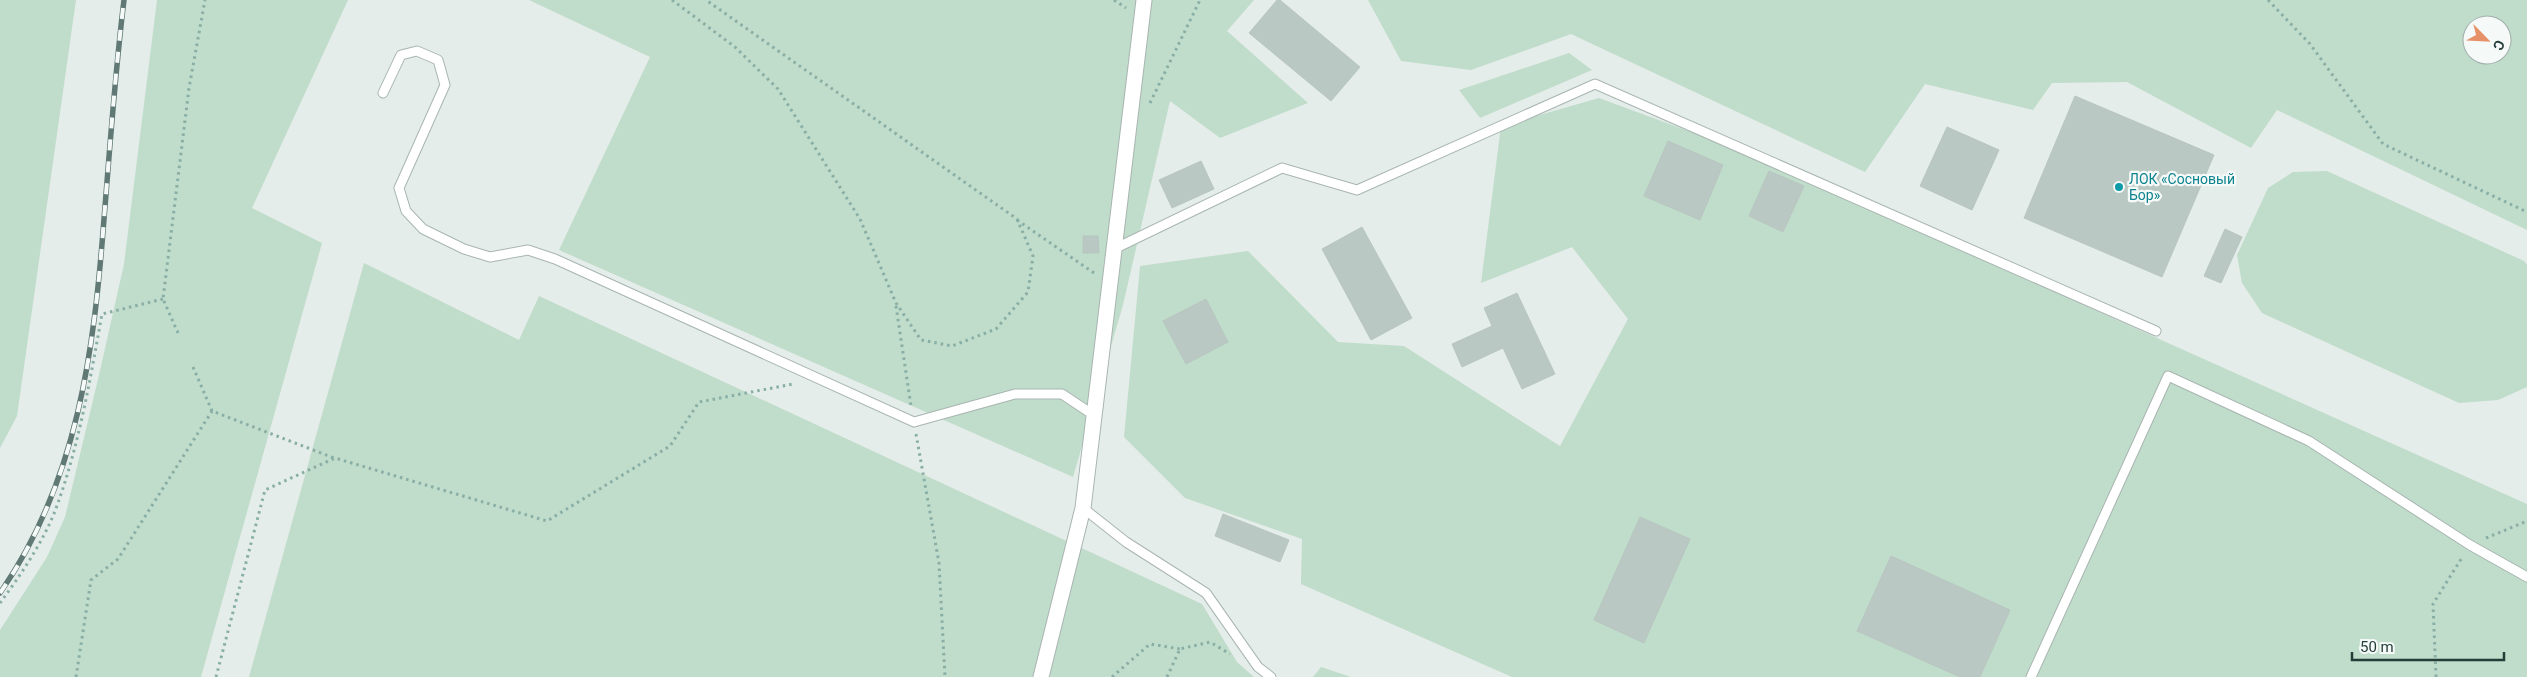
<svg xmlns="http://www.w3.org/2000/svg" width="2527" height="677" font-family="Roboto,sans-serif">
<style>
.green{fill:#c0dcca;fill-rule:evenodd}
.building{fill:#bac8c3;stroke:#b8c6c1}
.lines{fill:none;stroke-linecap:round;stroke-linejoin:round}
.service-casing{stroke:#a8b5b1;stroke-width:11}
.minor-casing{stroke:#a8b5b1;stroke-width:17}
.path{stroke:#88aea5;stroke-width:3;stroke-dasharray:2.5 4;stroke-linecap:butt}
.service{stroke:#fff;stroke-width:9}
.minor{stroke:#fff;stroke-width:15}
.rail-casing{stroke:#607974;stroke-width:5.5}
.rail{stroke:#f5faf8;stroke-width:4;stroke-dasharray:11;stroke-linecap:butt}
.culture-dot{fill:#0f9aa8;stroke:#f5faf8;stroke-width:2}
.labels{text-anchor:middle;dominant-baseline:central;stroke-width:4.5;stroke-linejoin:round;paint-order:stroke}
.culture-label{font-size:14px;fill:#0d838f;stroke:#f5faf8;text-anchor:start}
</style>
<rect width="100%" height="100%" fill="#e5edea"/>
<g class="green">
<polygon points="0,0 76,0 17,416 0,448"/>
<polygon points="157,0 348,0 252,208 322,243 201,677 0,677 0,630 47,557 65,517 99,375 124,264"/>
<polygon points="529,0 1254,0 1227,31 1308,103 1220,138 1170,101 1123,305 1073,477 559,250 650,57"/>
<path d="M1368,0H2527V230L2277,110L2251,148L2127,82L2052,83L2033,110L1925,84L1865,172L1571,34L1471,70L1401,61ZM2472,25H2502V55H2472Z"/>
<polygon points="1569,53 1592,70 1480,118 1459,90"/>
<polygon points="1599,98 1729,146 2527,504 2527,677 1512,677 1301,584 1302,539 1185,498 1124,437 1140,266 1248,251 1338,342 1404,346 1560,446 1628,319 1572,247 1481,283 1501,126"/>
<polygon points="2327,171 2524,261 2527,265 2527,387 2498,400 2459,403 2262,313 2242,283 2237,255 2268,188 2293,172"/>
<polygon points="364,263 519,340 539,296 1202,604 1237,662 1254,677 249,677"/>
<polygon points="1321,667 1351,677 1313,677"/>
</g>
<g class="building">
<polygon points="1277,0 1280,0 1360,67 1331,101 1249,33"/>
<polygon points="2075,96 2214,155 2162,277 2024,218"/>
<polygon points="1947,127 1999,150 1972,210 1920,186"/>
<polygon points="1668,141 1723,165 1700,220 1644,196"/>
<polygon points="1201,161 1214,189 1172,208 1159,180"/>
<polygon points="1769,171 1804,186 1783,232 1749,216"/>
<polygon points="1362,227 1412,318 1371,340 1322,249"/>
<polygon points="2225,229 2242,237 2221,283 2204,276"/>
<polygon points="1083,236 1098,236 1099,253 1083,253"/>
<polygon points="1517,293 1555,374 1522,389 1503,348 1462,367 1452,344 1492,326 1484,308"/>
<polygon points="1206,299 1228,342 1186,364 1163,321"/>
<polygon points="1223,514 1289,540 1280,562 1215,536"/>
<polygon points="1640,517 1690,539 1644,643 1594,620"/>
<polygon points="1891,556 2010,610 1980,677 1960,677 1857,631"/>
</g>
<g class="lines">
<defs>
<g id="service">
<polyline points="383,93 401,55 417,51 438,60 445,85 399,188 406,211 423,229 464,249 490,257 528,250 555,259 914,422 1015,394 1062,394 1095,416"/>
<polyline points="1114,249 1282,168 1357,190 1595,84 2156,331"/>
<polyline points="1083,508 1126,542 1206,593 1258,667 1271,677"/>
<polyline points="2031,677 2168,376 2309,441 2470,545 2527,577"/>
</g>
<polyline id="minor" points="1041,677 1083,508 1144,0"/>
</defs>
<use href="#service" class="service-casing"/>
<use href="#minor" class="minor-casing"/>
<g class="path">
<polyline points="672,0 735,47 778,89 860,219 896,303 921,340 952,346 996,329 1028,292 1033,256 1017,219 706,0"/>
<polyline points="1114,0 1126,8"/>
<polyline points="2268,0 2310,44 2383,144 2527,212"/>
<polyline points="1150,103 1200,0"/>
<polyline points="1017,220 1094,273"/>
<polyline points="896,306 911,406"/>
<polyline points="178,333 163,299 189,88 205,0"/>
<polyline points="193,367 212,411 334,458"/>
<polyline points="916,434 939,563 945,677"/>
<polyline points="2486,538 2527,521"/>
<path d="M0,603C20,576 43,542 55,511C79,447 90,380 102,314L163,299"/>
<polyline points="76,677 91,580 118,559 212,411"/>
<polyline points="216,677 265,490 335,458 547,521 670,446 699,402 793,384"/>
<polyline points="1112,677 1150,644 1180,649"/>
<polyline points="1167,677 1180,649 1210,642 1230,654"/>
<polyline points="2436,677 2433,604 2463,556"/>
</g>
<use href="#service" class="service"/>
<use href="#minor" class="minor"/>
<defs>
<path id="rail" d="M0,593C78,481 94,350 104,219C110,146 115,73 124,0"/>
</defs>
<use href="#rail" class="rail-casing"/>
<use href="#rail" class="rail"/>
</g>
<circle class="culture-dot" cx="2119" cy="187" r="5"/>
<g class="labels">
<g class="culture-label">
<text x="2129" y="179">ЛОК «Сосновый<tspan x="2129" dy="16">Бор»</tspan></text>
</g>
</g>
<g transform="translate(2487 40) rotate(114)"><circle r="24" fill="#f5faf8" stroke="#a2aeac"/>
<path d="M0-4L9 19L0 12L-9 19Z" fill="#e79169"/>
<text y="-8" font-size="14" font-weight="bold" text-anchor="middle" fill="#253d39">С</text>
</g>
<path d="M2352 652v8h152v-8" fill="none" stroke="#253d39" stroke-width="2.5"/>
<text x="2360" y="652" font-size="15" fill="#253d39" stroke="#f5faf8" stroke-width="4" paint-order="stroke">50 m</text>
</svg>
